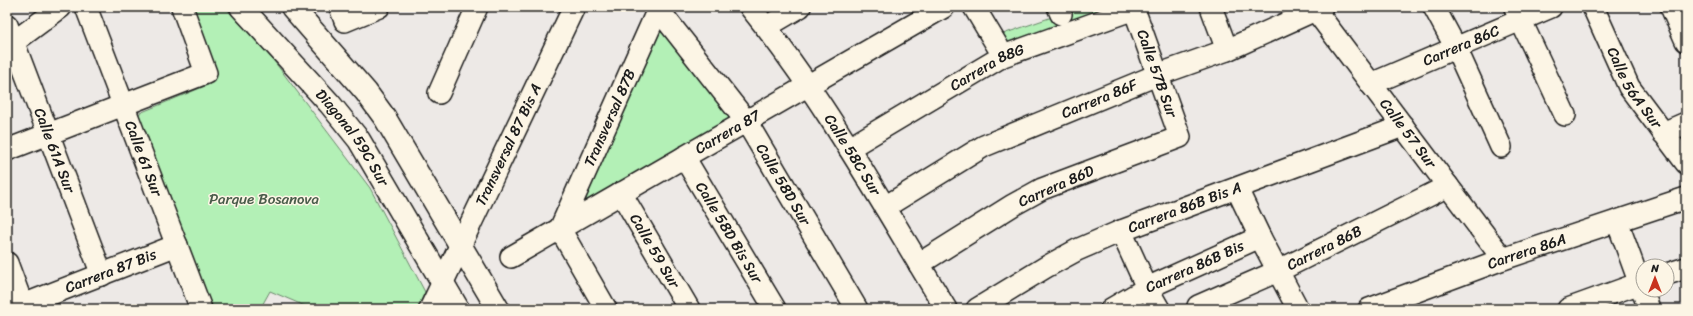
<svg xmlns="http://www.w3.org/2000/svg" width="1693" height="316" font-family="Sriracha,sans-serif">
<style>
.green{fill:#b3f0b6;stroke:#688669}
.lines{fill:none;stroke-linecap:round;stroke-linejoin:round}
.minor-casing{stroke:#1c1c1c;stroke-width:24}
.major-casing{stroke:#1c1c1c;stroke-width:25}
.minor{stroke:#fcf5e5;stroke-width:21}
.major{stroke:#fcf5e5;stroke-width:22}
.labels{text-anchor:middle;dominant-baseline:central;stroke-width:3;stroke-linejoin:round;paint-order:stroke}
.street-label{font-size:15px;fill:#1c1c1c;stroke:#fcf5e5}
.park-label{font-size:15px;fill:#495c4a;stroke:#fcf5e5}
</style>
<rect width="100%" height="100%" fill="#ede9e6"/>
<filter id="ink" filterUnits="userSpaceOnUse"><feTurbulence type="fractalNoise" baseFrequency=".025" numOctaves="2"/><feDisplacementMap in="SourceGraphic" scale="8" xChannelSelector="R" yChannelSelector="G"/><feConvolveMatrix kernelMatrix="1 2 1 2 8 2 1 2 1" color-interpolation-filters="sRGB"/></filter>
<g filter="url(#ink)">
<g class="green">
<polygon points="182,7 225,7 274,61 370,188 425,292 417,309 312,309 270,291 260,309 208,309 135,115 210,84"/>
<polygon points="1081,7 1126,7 1005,49 1000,35"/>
<polygon points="663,25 740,118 575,213"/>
</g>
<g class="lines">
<defs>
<g id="minor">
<path id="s1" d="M86,7L201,309"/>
<polyline points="340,7 345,21 379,7"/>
<path id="s2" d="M750,7C826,101 884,207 946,309"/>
<polyline points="974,7 998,47"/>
<polyline points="1058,7 1061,14"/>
<polyline points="1211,7 1227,50"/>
<path id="s3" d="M1313,7L1503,259"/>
<polyline points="1434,7 1456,48 1501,147"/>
<path id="s4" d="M1593,7L1629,87L1686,163"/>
<polyline points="1671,7 1686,41"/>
<polyline points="1515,8 1565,115"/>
<path id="s5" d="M658,9L746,121L857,309"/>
<path id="s6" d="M7,25L102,275"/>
<polyline points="766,27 800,7"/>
<polyline points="7,47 61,7"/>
<path id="s7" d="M1371,84L1551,7"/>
<polyline points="439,93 477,7"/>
<polyline points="1663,133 1686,123"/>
<path id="s8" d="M849,148L1003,56L1134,9L1180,137L1042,189L1013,205L919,264"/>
<polyline points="7,150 206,73 182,7"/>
<path id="s9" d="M684,157L775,309"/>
<polyline points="1237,189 1260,237 1298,309"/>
<path id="s10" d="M621,193L689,309"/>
<path id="s11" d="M885,207L984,146L1157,75L1227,50L1322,7"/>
<polyline points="1617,221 1649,309"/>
<polyline points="1121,231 1147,288 1159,309"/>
<path id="s12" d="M511,257L944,7"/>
<polyline points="7,263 24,309"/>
<polyline points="1667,274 1686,268"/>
<path id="s13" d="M23,305L177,245"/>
<path id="s14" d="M1198,306L1278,271L1448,186"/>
<path id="s15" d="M430,309L574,7"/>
<path id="s16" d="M606,309L560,229L659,7"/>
<path id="s17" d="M977,309L1046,267L1077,250L1121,231L1403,126"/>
<path id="s18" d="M1111,309L1147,288L1260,237"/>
<path id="s19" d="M1369,309L1503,259L1686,198"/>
<polyline points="1568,309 1643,282"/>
</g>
<g id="major">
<path id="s20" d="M241,7L330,104L359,140L458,309"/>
<polyline points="292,7 366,92 385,118 498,309"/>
</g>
</defs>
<use href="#minor" class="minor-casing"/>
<use href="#major" class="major-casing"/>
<use href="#minor" class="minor"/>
<use href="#major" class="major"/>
</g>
</g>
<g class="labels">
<g class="street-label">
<text stroke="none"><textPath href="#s7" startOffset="98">Carrera 86C</textPath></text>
<text stroke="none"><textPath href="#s8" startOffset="160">Carrera 88G</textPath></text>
<text stroke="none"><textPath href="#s8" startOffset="387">Calle 57B Sur</textPath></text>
<text stroke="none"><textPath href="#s4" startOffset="91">Calle 56A Sur</textPath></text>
<text stroke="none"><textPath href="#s11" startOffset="241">Carrera 86F</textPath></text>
<text stroke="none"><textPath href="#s16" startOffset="214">Transversal 87B</textPath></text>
<text stroke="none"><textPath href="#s12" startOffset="250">Carrera 87</textPath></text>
<text stroke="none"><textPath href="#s3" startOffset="158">Calle 57 Sur</textPath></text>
<text stroke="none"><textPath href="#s20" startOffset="172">Diagonal 59C Sur</textPath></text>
<text stroke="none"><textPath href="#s15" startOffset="182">Transversal 87 Bis A</textPath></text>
<text stroke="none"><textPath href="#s6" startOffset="134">Calle 61A Sur</textPath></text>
<text stroke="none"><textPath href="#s2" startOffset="180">Calle 58C Sur</textPath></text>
<text stroke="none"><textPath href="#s1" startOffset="162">Calle 61 Sur</textPath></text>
<text stroke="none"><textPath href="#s5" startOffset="216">Calle 58D Sur</textPath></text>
<text transform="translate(1056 186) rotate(-24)">Carrera 86D</text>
<text stroke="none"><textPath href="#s17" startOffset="232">Carrera 86B Bis A</textPath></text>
<text stroke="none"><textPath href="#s9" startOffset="88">Calle 58D Bis Sur</textPath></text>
<text stroke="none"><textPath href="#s14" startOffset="139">Carrera 86B</textPath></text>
<text stroke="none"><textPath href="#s10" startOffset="67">Calle 59 Sur</textPath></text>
<text stroke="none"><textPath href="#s19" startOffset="168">Carrera 86A</textPath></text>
<text stroke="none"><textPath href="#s18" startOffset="94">Carrera 86B Bis</textPath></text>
<text stroke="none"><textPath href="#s13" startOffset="94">Carrera 87 Bis</textPath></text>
</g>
<g class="park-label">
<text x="264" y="199">Parque Bosanova</text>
</g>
</g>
<rect width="1693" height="316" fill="none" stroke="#fcf5e5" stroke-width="24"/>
<rect x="12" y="12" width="1669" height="292" fill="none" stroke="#1c1c1c" stroke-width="1.5" filter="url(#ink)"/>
<g transform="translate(1655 278)"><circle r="19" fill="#fcf5e5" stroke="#a29e95"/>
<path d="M0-3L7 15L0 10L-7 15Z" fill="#c8321e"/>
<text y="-6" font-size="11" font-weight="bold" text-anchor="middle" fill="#1c1c1c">N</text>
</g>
</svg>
